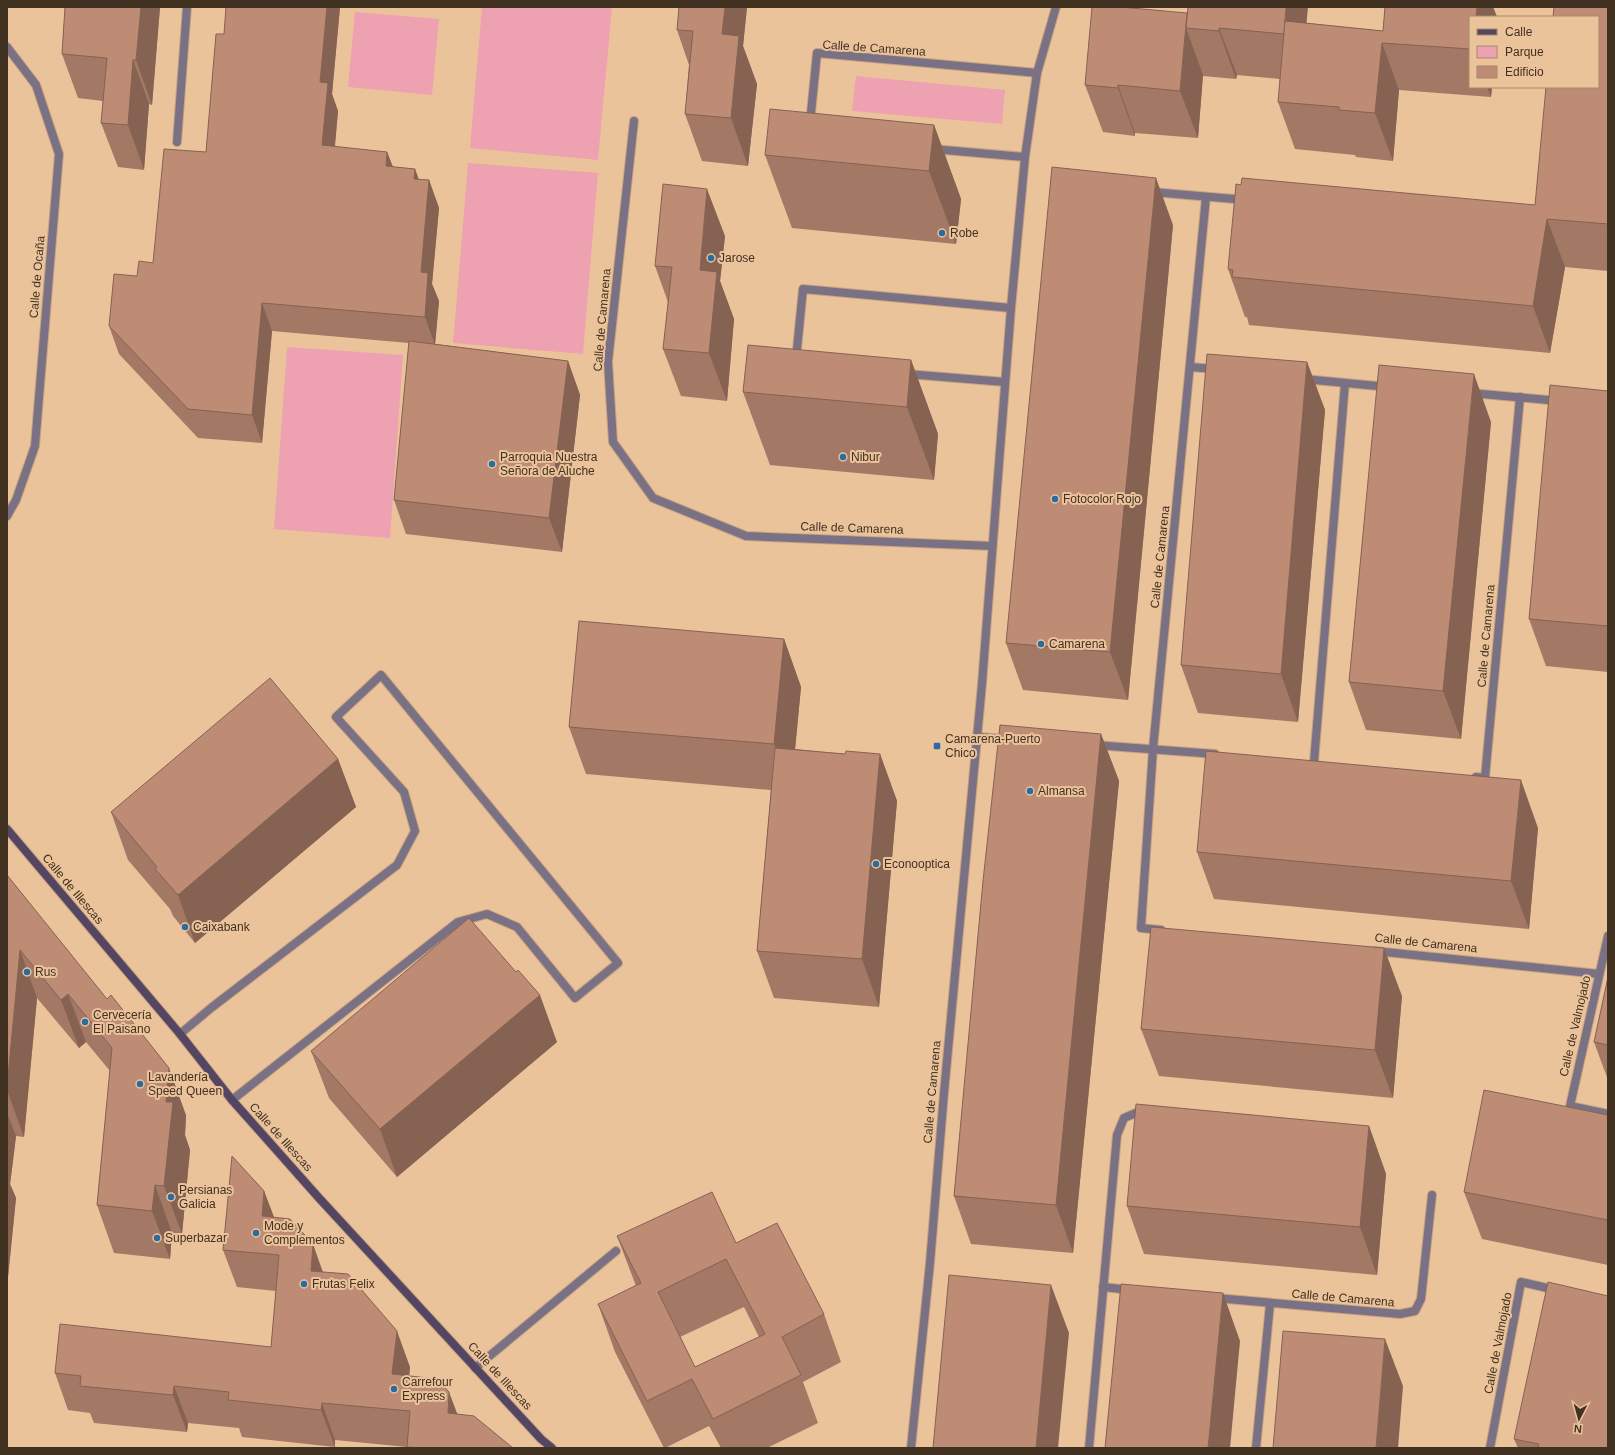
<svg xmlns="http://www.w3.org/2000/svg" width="1615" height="1455" font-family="Arial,sans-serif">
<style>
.green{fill:#eea1b0}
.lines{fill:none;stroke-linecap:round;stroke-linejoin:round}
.lane-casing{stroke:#c6a380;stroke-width:10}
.street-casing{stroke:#c6a380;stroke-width:10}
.secondary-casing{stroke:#c6a380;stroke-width:10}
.lane{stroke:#7a7184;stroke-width:8}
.street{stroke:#7a7184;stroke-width:8}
.secondary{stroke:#544662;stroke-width:8}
.wall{fill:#a37865;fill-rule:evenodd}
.shaded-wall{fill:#856252}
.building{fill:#be8c75;stroke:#856252;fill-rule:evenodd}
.poi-dot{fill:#2a6ca2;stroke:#ebc39b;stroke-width:1.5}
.labels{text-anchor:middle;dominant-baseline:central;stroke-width:4;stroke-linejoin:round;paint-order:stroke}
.street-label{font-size:12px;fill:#413121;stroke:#ebc39b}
.poi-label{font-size:12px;fill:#413121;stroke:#ebc39b;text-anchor:start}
</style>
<rect width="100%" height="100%" fill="#ebc39b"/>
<g class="green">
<polygon points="482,7 612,7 598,160 470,148"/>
<polygon points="355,12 439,19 432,95 348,87"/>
<polygon points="856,76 1005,90 1002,124 852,111"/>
<polygon points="468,163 598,173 583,354 453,343"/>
<polygon points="287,347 403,355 390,538 274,529"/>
</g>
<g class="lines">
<defs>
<g id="lane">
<polyline points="7,47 36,85 59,154 35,446 16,500 7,516"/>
<polyline points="810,123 817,53 1037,73"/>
<polyline points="933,149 1025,157"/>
<polyline points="796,359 803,289 1011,308"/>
<polyline points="907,374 1005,382"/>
<polyline points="180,1034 211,1008 397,865 415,831 404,792 336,717 381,675 618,963 575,998 517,927 487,914 458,922 232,1100"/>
<polyline points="475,1368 616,1251"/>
</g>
<g id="street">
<polyline points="634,121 608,362 613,442 653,498 746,536 992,546"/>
<polyline points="177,142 187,7"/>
<polyline points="1152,192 1246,200"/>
<polyline points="1190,367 1215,369"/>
<polyline points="1304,379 1388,387"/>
<polyline points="1471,393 1559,401"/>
<polyline points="977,737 1008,739"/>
<polyline points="1095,745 1215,754"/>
<polyline points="1314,762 1345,383"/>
<polyline points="1476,777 1485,778 1520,397"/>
<polyline points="1161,930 1141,928 1153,749 1206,197"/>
<polyline points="1608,936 1570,1106 1608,1114"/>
<polyline points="1375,951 1599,974"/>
<polyline points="1103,1287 1130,1290"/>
<polyline points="1216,1298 1400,1314 1415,1311 1421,1299 1432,1195"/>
<polyline points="911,1448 930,1263 944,1093 982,684 1011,308 1025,157 1037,73 1056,7"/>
<polyline points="1089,1448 1117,1135 1124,1118 1138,1112 1145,1113"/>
<polyline points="1256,1448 1270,1304"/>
<polyline points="1490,1448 1521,1282 1556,1290"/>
</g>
<polyline id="secondary" points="7,829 180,1034 232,1100 319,1198 541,1439 552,1448"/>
</defs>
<use href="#lane" class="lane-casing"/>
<use href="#street" class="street-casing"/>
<use href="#secondary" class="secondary-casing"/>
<use href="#lane" class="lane"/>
<use href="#street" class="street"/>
<use href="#secondary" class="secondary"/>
</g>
<g class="wall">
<polygon points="65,7 160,7 152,105 149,104 144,170 118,167 101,123 103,101 78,98 62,54"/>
<polygon points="226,7 340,7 332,94 338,111 335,147 387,152 393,167 415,169 419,180 429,180 439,208 432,284 439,301 435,344 568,361 580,395 562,552 406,534 394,500 409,343 272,331 262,443 198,438 119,354 109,326 137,276 153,263 206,152 224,34"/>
<polygon points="679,7 747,7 743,46 757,84 748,166 702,161 685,114 689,65 677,30"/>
<polygon points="963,7 977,7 977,8"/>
<polygon points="1385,7 1493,7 1497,17 1470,17 1470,87 1492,87 1491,97 1399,90 1393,161 1356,157 1355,155 1295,149 1278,102 1280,79 1237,75 1236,79 1203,76 1203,75 1198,138 1135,133 1135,136 1103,132 1085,85 1187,13 1307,23 1383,31"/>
<polygon points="1608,7 1608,271 1565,267 1550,353 1249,325 1247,317 1245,317 1228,269 1535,205"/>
<polygon points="934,125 961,199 956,244 792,228 765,155"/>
<polygon points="1173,225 1128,700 1023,690 1006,643"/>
<polygon points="725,236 720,281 734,319 727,401 681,396 663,349 668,302 655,266"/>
<polygon points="911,360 938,434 934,480 770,465 743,392"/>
<polygon points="1307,362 1325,410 1298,722 1198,713 1181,665"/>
<polygon points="1608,391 1608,672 1546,666 1529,619"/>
<polygon points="1491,422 1461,739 1366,730 1349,682"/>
<polygon points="784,639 801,687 795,749 845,754 880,754 897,801 879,1007 774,998 757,951 771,790 586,774 569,727"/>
<polygon points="1101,734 1119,781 1073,1253 971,1244 954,1196"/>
<polygon points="338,759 356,807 195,943 173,916 170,909 128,860 111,812"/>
<polygon points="1538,828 1529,929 1214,899 1197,852"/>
<polygon points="7,875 186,1115 185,1135 190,1150 182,1234 172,1233 170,1259 114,1253 97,1205 110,1071 86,1042 79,1048 37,998 24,1137 16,1136 12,1169 10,1184 16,1198 7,1287"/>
<polygon points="516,972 557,1042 397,1177 329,1098 311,1051"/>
<polygon points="1608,977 1608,1080 1594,1042"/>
<polygon points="1402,996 1393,1098 1159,1076 1141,1029"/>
<polygon points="1608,1115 1608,1265 1482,1239 1464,1192"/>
<polygon points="1369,1126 1386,1174 1377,1275 1144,1254 1127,1206"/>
<polygon points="264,1191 274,1217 323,1272 410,1367 409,1376 457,1414 513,1448 407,1448 407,1447 335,1440 335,1447 242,1437 239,1428 188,1423 187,1432 94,1423 90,1413 68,1410 55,1373 271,1347 276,1291 237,1287 223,1250"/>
<path d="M617,1236L736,1243L824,1314L841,1362L803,1382L818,1423L767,1448H721L709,1426L665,1448H664L615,1352L598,1304L636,1286ZM744,1307L759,1337L695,1367L680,1337Z"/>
<polygon points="1514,1439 1608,1448 1518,1448"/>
</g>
<g class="shaded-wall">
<polygon points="141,7 160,7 152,105 136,60"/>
<polygon points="327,7 340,7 332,94 338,111 332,174 322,145 320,82"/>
<polygon points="725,7 747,7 743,46 757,84 748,166 731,118 722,34"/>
<polygon points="1286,7 1308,7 1301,81 1284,34"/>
<polygon points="1477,7 1493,7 1497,17 1476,17"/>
<polygon points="1186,28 1203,75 1198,138 1180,91"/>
<polygon points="1219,28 1237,75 1236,79 1219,31"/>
<polygon points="1382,43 1399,90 1393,161 1375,113"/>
<polygon points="133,60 149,104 144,170 128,125"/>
<polygon points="1118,85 1135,133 1135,136 1118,88"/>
<polygon points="1487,87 1492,87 1491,97"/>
<polygon points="934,125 961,199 956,244 929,171"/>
<polygon points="387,152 398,180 386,166"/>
<polygon points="415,169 425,197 414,179"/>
<polygon points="1156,178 1173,225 1128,700 1110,652"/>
<polygon points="429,180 439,208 432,284 439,301 435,345 425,317 421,272"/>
<polygon points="707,189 725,236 720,281 734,319 727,401 709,353 700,270"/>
<polygon points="1547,219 1565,267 1550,353 1533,306"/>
<polygon points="262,303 272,331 262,443 252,415"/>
<polygon points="911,360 938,434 934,480 907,407"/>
<polygon points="568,361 580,395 562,552 549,518"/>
<polygon points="1307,362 1325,410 1298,722 1281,674"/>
<polygon points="1474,374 1491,422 1461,739 1443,691"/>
<polygon points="784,639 801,687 791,792 774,744"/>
<polygon points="1101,734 1119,781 1073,1253 1056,1205"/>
<polygon points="880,754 897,801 879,1007 862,959"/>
<polygon points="338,759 356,807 195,943 178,895"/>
<polygon points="1521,780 1538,828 1529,929 1511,881"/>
<polygon points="1384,948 1402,996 1393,1098 1375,1050"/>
<polygon points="20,950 37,998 24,1137 7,1090"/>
<polygon points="68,994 86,1042 79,1048 61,1000"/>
<polygon points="540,995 557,1042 397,1177 380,1129"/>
<polygon points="169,1068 186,1115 185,1135 190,1150 182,1234 164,1186 166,1102"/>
<polygon points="7,1113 16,1136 10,1184 16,1198 7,1287"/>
<polygon points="1369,1126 1386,1174 1377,1275 1360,1227"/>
<polygon points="155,1185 172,1233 170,1259 152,1211"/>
<polygon points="264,1191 278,1228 262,1216"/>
<polygon points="313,1244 326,1281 311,1271"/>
<polygon points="1051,1285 1069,1333 1058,1448 1036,1448"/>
<polygon points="1223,1293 1240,1341 1230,1448 1208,1448"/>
<polygon points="397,1331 410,1367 406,1411 392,1374"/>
<polygon points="1385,1339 1403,1386 1398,1448 1376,1448"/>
<polygon points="174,1386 188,1423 187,1432 173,1395"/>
<polygon points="449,1392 463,1429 448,1413"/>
<polygon points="322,1403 335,1440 335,1447 321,1410"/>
</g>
<g class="building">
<polygon points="65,7 141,7 136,60 133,60 128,125 101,123 107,58 62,54"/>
<polygon points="226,7 327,7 320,82 328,83 322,145 387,152 386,166 415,169 414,179 429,180 421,272 428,273 425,317 262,303 252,415 188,409 109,326 114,274 137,276 139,261 153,263 164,149 206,152 216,34 224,34"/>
<polygon points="679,7 725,7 722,34 739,36 731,118 685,114 693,31 677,30"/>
<polygon points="1092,7 1120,7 1187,13 1180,91 1118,85 1118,88 1085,85"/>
<polygon points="1188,7 1286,7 1284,34 1219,28 1219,31 1186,28"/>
<polygon points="1385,7 1477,7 1476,17 1470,17 1470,49 1382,43 1375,113 1339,110 1339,107 1278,102 1285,21 1383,31"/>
<polygon points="1554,7 1608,7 1608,224 1547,219 1533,306 1232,277 1233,270 1228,269 1236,184 1241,185 1242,178 1535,205 1546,87 1598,87 1598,17 1553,17"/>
<polygon points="770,109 934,125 929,171 765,155"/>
<polygon points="1052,167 1156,178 1110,652 1006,643"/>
<polygon points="663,184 707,189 700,270 717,272 709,353 663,349 672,267 655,266"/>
<polygon points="409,341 568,361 549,518 394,500"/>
<polygon points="748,345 911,360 907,407 743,392"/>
<polygon points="1207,354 1307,362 1281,674 1181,665"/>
<polygon points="1379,365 1474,374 1443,691 1349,682"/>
<polygon points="1550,385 1608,391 1608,626 1529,619"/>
<polygon points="579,621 784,639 774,744 569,727"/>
<polygon points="270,678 338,759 178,895 155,869 157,867 111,812"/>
<polygon points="1000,725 1101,734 1056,1205 954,1196 983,881"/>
<polygon points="775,748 845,754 846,751 880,754 862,959 757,951"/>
<polygon points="1206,751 1521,780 1511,881 1197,852"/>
<polygon points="7,875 107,999 111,995 169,1068 166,1102 173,1102 164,1186 155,1185 152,1211 97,1205 112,1048 68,994 61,1000 20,950 7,1087"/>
<polygon points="469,918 516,972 518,970 540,995 380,1129 311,1051"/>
<polygon points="1151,927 1384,948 1375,1050 1141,1029"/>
<polygon points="1608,977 1608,1045 1594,1042"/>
<polygon points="1484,1090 1608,1115 1608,1220 1464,1192"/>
<polygon points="1136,1104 1369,1126 1360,1227 1127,1206"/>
<polygon points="232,1156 264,1191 262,1216 290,1219 313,1244 311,1271 348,1274 397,1331 392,1374 437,1379 449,1392 448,1413 474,1416 513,1448 420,1448 407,1447 410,1411 322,1403 321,1410 228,1400 229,1392 174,1386 173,1395 80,1386 81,1376 55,1373 60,1324 271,1347 279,1255 223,1250"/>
<path d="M712,1192L736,1243L777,1223L824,1314L782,1337L801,1375L713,1419L692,1379L647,1401L598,1304L641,1283L617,1236ZM726,1259L765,1334L695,1367L658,1292Z"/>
<polygon points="949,1275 1051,1285 1036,1448 933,1448"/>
<polygon points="1548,1282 1608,1296 1608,1448 1538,1448 1539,1444 1514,1439"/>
<polygon points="1121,1284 1223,1293 1208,1448 1105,1448"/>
<polygon points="1283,1331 1385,1339 1376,1448 1273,1448"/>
</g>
<g class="poi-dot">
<circle cx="942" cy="233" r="4"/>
<circle cx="711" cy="258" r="4"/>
<circle cx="843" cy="457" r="4"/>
<circle cx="492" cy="464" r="4"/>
<circle cx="1055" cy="499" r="4"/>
<circle cx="1041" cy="644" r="4"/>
<rect x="933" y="742" width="8" height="8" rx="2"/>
<circle cx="1030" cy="791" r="4"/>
<circle cx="876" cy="864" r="4"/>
<circle cx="185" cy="927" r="4"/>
<circle cx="27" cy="972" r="4"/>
<circle cx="85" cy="1022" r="4"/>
<circle cx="140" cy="1084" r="4"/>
<circle cx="171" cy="1197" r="4"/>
<circle cx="256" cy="1233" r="4"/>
<circle cx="157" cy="1238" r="4"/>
<circle cx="304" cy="1284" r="4"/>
<circle cx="394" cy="1389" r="4"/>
</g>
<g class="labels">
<g class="street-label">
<text transform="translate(874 48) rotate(4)">Calle de Camarena</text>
<text transform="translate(37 277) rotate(-85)">Calle de Ocaña</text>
<text transform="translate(602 320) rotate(-85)">Calle de Camarena</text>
<text transform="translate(852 528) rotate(2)">Calle de Camarena</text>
<text transform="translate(1160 557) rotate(-84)">Calle de Camarena</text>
<text transform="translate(1486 636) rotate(-85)">Calle de Camarena</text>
<text transform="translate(73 889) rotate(50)">Calle de Illescas</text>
<text transform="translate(1426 943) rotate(6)">Calle de Camarena</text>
<text transform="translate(1575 1026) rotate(-77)">Calle de Valmojado</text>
<text transform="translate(932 1092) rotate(-85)">Calle de Camarena</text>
<text transform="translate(281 1137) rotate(48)">Calle de Illescas</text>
<text transform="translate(1343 1298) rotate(5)">Calle de Camarena</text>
<text transform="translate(1498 1343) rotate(-79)">Calle de Valmojado</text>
<text transform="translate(500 1376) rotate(47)">Calle de Illescas</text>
</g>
<g class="poi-label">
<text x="950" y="233">Robe</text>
<text x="719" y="258">Jarose</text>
<text x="500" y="457">Parroquia Nuestra<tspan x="500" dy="14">Señora de Aluche</tspan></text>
<text x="851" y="457">Nibur</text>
<text x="1063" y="499">Fotocolor Rojo</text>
<text x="1049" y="644">Camarena</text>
<text x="945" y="739">Camarena-Puerto<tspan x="945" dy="14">Chico</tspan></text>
<text x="1038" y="791">Almansa</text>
<text x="884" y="864">Econooptica</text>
<text x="193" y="927">Caixabank</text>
<text x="35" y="972">Rus</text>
<text x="93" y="1015">Cervecería<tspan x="93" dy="14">El Paisano</tspan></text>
<text x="148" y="1077">Lavandería<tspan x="148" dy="14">Speed Queen</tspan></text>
<text x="179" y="1190">Persianas<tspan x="179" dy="14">Galicia</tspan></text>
<text x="264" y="1226">Mode y<tspan x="264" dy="14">Complementos</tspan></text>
<text x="165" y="1238">Superbazar</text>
<text x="312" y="1284">Frutas Felix</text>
<text x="402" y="1382">Carrefour<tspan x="402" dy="14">Express</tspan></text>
</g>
</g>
<rect width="1615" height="1455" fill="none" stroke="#413121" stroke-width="16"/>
<rect x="1469" y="16" width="130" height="72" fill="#ebc39b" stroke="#a7896a"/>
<rect x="1477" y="29" width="20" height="6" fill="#544662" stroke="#a7896a"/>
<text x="1505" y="36" font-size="12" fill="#413121">Calle</text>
<rect x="1477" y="46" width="20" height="12" fill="#eea1b0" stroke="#a7896a"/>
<text x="1505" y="56" font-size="12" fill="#413121">Parque</text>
<rect x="1477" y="66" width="20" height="12" fill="#be8c75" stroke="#a7896a"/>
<text x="1505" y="76" font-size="12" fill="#413121">Edificio</text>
<g transform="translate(1579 1419) rotate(186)" stroke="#ebc39b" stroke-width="3" paint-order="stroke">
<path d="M0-3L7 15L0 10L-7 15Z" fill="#413121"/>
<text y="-6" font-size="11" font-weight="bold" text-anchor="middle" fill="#413121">N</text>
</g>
</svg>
